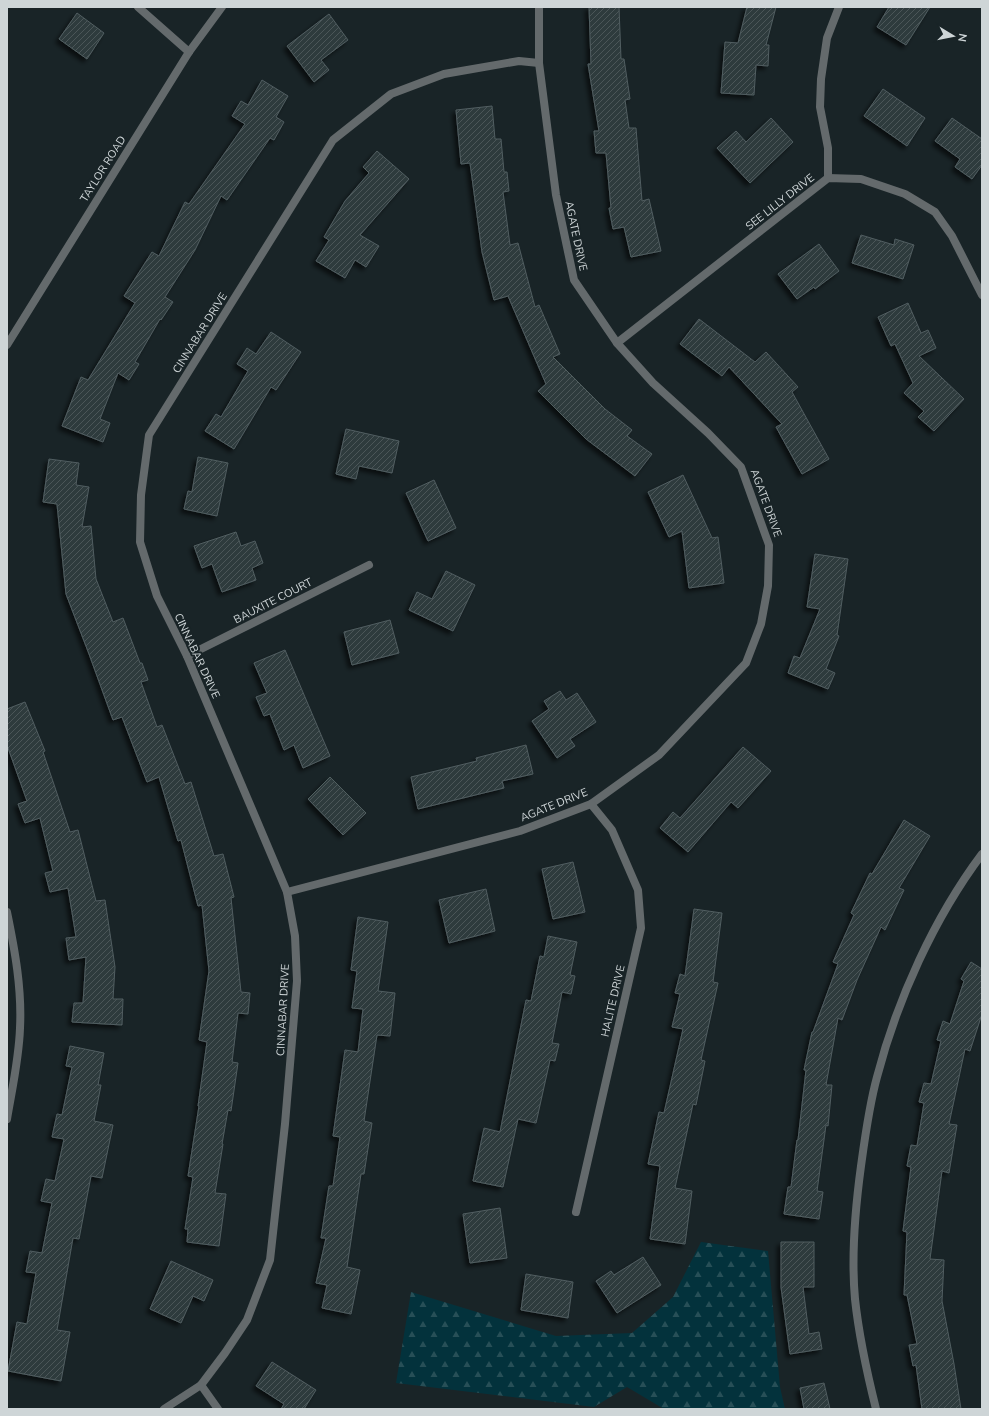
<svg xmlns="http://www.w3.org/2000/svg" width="989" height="1416" font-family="'Nunito Sans',sans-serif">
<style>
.forest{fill:url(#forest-firs)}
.building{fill:url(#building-hatch);stroke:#515e61;filter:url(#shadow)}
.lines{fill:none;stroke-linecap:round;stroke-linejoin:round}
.minor{stroke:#646a6c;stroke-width:8}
.labels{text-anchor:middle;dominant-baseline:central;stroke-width:4;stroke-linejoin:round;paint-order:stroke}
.street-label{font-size:11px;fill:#ced5d7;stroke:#192427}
</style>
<defs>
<pattern id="forest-firs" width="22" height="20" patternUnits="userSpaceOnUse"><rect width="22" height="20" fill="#03323c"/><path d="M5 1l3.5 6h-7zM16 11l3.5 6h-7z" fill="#274f57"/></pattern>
<pattern id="building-hatch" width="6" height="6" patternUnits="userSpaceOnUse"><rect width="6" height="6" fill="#2e3a3d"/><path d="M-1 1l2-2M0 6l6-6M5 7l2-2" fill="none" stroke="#4b5658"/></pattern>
<filter id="shadow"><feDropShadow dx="-3.5" dy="3.5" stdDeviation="2" flood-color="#0009"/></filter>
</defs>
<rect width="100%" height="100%" fill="#192427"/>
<polygon class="forest" points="701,1242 768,1251 780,1387 785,1409 664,1409 627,1387 594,1407 396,1383 411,1292 556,1336 632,1333 673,1297"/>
<g class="building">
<polygon points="589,7 619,7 621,59 624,59 630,99 625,100 629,128 636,128 642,201 649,199 661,251 631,257 624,227 613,229 609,208 611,208 606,153 596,153 594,131 599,131 588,64 591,64"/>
<polygon points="747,7 776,7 766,45 769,45 768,66 756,65 754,95 721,93 725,42 738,43"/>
<polygon points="889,7 930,7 906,45 877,27"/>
<polygon points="77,13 104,33 87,59 59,39"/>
<polygon points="329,14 348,40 321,60 329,70 314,82 287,46"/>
<polygon points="262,80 288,96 276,117 284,122 274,140 270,138 227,200 221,196 195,250 165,297 173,302 161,320 160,319 135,362 139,364 129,380 118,373 100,419 110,423 103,442 62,426 81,377 88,380 135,303 124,296 152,252 159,256 185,202 189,204 245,124 232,116 241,101 248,105"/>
<polygon points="883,89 925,118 907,146 864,116"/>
<polygon points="492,106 495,139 501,139 504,172 507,172 509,191 503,192 510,245 518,243 535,307 539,305 560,354 553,357 605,409 632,430 627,436 652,454 635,476 586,439 538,391 546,384 508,296 494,300 482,252 470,163 461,164 456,110"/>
<polygon points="771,118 793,142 750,183 717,148 736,131 746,142"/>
<polygon points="952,118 982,139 982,165 972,179 955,167 960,159 935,141"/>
<polygon points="377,151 409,179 360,235 379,246 366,267 355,260 345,278 316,261 329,240 324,237 345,201 369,173 363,167"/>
<polygon points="861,235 894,245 895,239 914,245 903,279 852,263"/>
<polygon points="819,244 839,271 815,289 814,287 797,299 778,274"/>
<polygon points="908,303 921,333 928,330 936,348 919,356 964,399 934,431 918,417 924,411 904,393 913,383 895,344 891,346 878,317"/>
<polygon points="699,319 755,362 766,352 798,387 792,392 829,459 802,474 776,427 782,424 729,367 722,376 680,344"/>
<polygon points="271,332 301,352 276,390 271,387 234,449 205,431 216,414 221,417 248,371 237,364 247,348 256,354"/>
<polygon points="346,429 399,441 392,473 359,466 356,479 336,474"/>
<polygon points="198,457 228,463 217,516 184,509 188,491 192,492"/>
<polygon points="49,459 79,463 76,485 89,487 82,527 91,526 96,579 113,622 123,618 140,663 142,663 148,680 141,682 157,727 162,725 185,784 191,782 214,856 223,854 234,897 231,898 241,992 250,993 248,1014 238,1013 232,1062 238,1063 231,1111 228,1110 222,1144 223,1144 215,1193 226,1194 219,1246 187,1242 188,1229 185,1229 193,1177 188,1176 199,1106 198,1106 207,1042 199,1040 209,971 202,905 198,906 181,840 178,841 159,777 147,782 122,717 113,720 89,654 66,594 57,504 43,502"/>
<polygon points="683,475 712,538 718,537 724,583 689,588 682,531 669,537 648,492"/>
<polygon points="434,480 456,528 428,541 406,493"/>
<polygon points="236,532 241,546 255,541 263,563 252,568 256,580 222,592 212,564 202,568 194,546"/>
<polygon points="815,554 848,559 837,635 839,636 826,669 835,673 828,689 788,673 794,656 800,658 820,609 807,607"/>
<polygon points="446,571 475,585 453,631 409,610 417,592 432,599"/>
<polygon points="390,620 399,653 352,665 344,632"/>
<polygon points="285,650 330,756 303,768 294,745 284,750 270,714 264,716 256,697 267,693 254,663"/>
<polygon points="560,691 566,700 577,693 596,722 570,739 575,746 557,758 532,721 549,709 544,701"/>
<polygon points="25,702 45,751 43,752 70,832 78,830 96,901 105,900 115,967 113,999 123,999 122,1025 72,1022 74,1003 83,1003 86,957 69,960 66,938 76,937 68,888 50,892 45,873 53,871 40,818 25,823 18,804 27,801 7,745 7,709"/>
<polygon points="526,745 533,774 502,781 504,788 418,809 411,777 477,761 476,758"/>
<polygon points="743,747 771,771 738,808 731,802 688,852 660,828 673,812 680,818"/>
<polygon points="330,777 366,813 343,835 308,799"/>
<polygon points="904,820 930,836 899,888 904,890 885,930 881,927 857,980 842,1020 838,1018 826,1085 832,1085 828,1126 826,1125 817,1191 823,1192 819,1219 784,1214 788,1187 791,1187 797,1140 798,1140 806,1070 804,1070 812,1032 813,1032 838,964 833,962 854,915 851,913 870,873 872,874"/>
<polygon points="573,862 585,912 553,919 542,869"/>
<polygon points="486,889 495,931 449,943 439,900"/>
<polygon points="694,909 722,913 713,982 718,983 701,1060 705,1061 696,1105 693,1104 675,1188 692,1191 685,1244 650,1239 660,1166 648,1164 659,1112 664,1113 683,1029 672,1027 680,994 675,993 680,974 685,976"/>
<polygon points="358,917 388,922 378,991 395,993 390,1036 377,1035 364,1121 372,1123 364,1174 361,1174 347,1267 360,1270 351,1314 322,1308 327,1285 316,1283 326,1238 321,1238 329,1186 333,1186 340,1137 333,1136 345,1050 358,1052 363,1009 352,1008 357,971 351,970"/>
<polygon points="548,936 577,942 570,975 575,976 571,994 562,992 552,1043 559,1044 555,1061 550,1060 536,1123 518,1119 503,1187 473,1181 484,1128 500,1132 526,1000 531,1001 540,956 544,957"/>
<polygon points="971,962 982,969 982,1014 970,1051 965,1049 949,1124 957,1125 949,1173 942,1171 930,1259 944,1260 942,1301 954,1364 961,1409 922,1409 916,1365 913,1366 909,1345 917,1344 907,1295 904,1295 907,1232 903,1231 911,1167 907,1166 911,1145 917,1146 924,1103 919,1102 924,1083 931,1084 941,1041 937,1040 943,1021 950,1024 964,981 961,979"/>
<polygon points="70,1046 104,1053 98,1085 101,1085 94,1121 113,1125 102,1178 91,1176 79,1239 73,1238 57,1330 70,1332 61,1381 8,1371 17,1322 27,1324 36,1273 26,1272 30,1251 42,1253 52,1203 41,1201 46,1179 55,1181 64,1139 52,1137 57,1114 62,1115 72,1067 66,1066"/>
<polygon points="500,1208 507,1258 470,1263 463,1214"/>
<polygon points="781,1242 814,1242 814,1287 803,1287 809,1334 819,1332 822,1349 790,1354 781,1287"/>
<polygon points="643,1257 661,1285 617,1313 596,1281 611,1271 614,1275"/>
<polygon points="171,1261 213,1280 204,1301 193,1296 181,1323 150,1309"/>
<polygon points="526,1274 573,1282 568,1318 521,1310"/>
<polygon points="272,1362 316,1390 304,1409 281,1409 284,1404 256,1386"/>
<polygon points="824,1383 830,1409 804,1409 800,1388"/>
</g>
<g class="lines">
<g class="minor">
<polyline points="138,7 189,52"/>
<polyline points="828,178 828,148 820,107 821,79 827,38 839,7"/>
<polyline points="617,343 828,178 861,179 905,194 935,212 952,236 982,295"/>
<polyline points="7,345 189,52 222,7"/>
<polyline points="187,656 369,565"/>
<polyline points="287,892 520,831 591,804 659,755 746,663 761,624 768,586 769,545 741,467 708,433 653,383 617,343 574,280 556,195 539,63 539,7"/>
<path d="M7,912C15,951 22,989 20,1028C19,1059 12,1089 7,1119"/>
<polyline points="576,1212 641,928 638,890 612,830 591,804"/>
<polyline points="201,1385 218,1409"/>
<polyline points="164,1409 201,1385 225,1353 247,1320 270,1260 285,1124 297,981 295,936 287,892 187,656 157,596 140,542 141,495 149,435 333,140 391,94 444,74 519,61 539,63"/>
<path d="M876,1409C867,1373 859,1337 855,1299C851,1255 855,1210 861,1166C865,1137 869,1106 877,1077C897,1000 934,918 982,854"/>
</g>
</g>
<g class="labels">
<g class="street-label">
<text transform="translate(103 169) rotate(-58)">TAYLOR ROAD</text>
<text transform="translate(780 202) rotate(-38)">SEE LILLY DRIVE</text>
<text transform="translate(576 236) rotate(78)">AGATE DRIVE</text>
<text transform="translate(200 333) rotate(-58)">CINNABAR DRIVE</text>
<text transform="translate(766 503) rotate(70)">AGATE DRIVE</text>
<text transform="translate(273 601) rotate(-27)">BAUXITE COURT</text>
<text transform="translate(197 656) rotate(65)">CINNABAR DRIVE</text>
<text transform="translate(554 805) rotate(-22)">AGATE DRIVE</text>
<text transform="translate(613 1001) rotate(-77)">HALITE DRIVE</text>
<text transform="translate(283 1010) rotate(-87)">CINNABAR DRIVE</text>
</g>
</g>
<rect width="989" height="1416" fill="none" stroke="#ced5d7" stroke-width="16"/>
<g transform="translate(953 36) rotate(100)" stroke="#192427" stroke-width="3" paint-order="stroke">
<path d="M0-3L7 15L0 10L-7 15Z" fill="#ced5d7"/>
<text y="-6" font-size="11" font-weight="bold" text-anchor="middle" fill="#ced5d7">N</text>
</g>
</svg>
